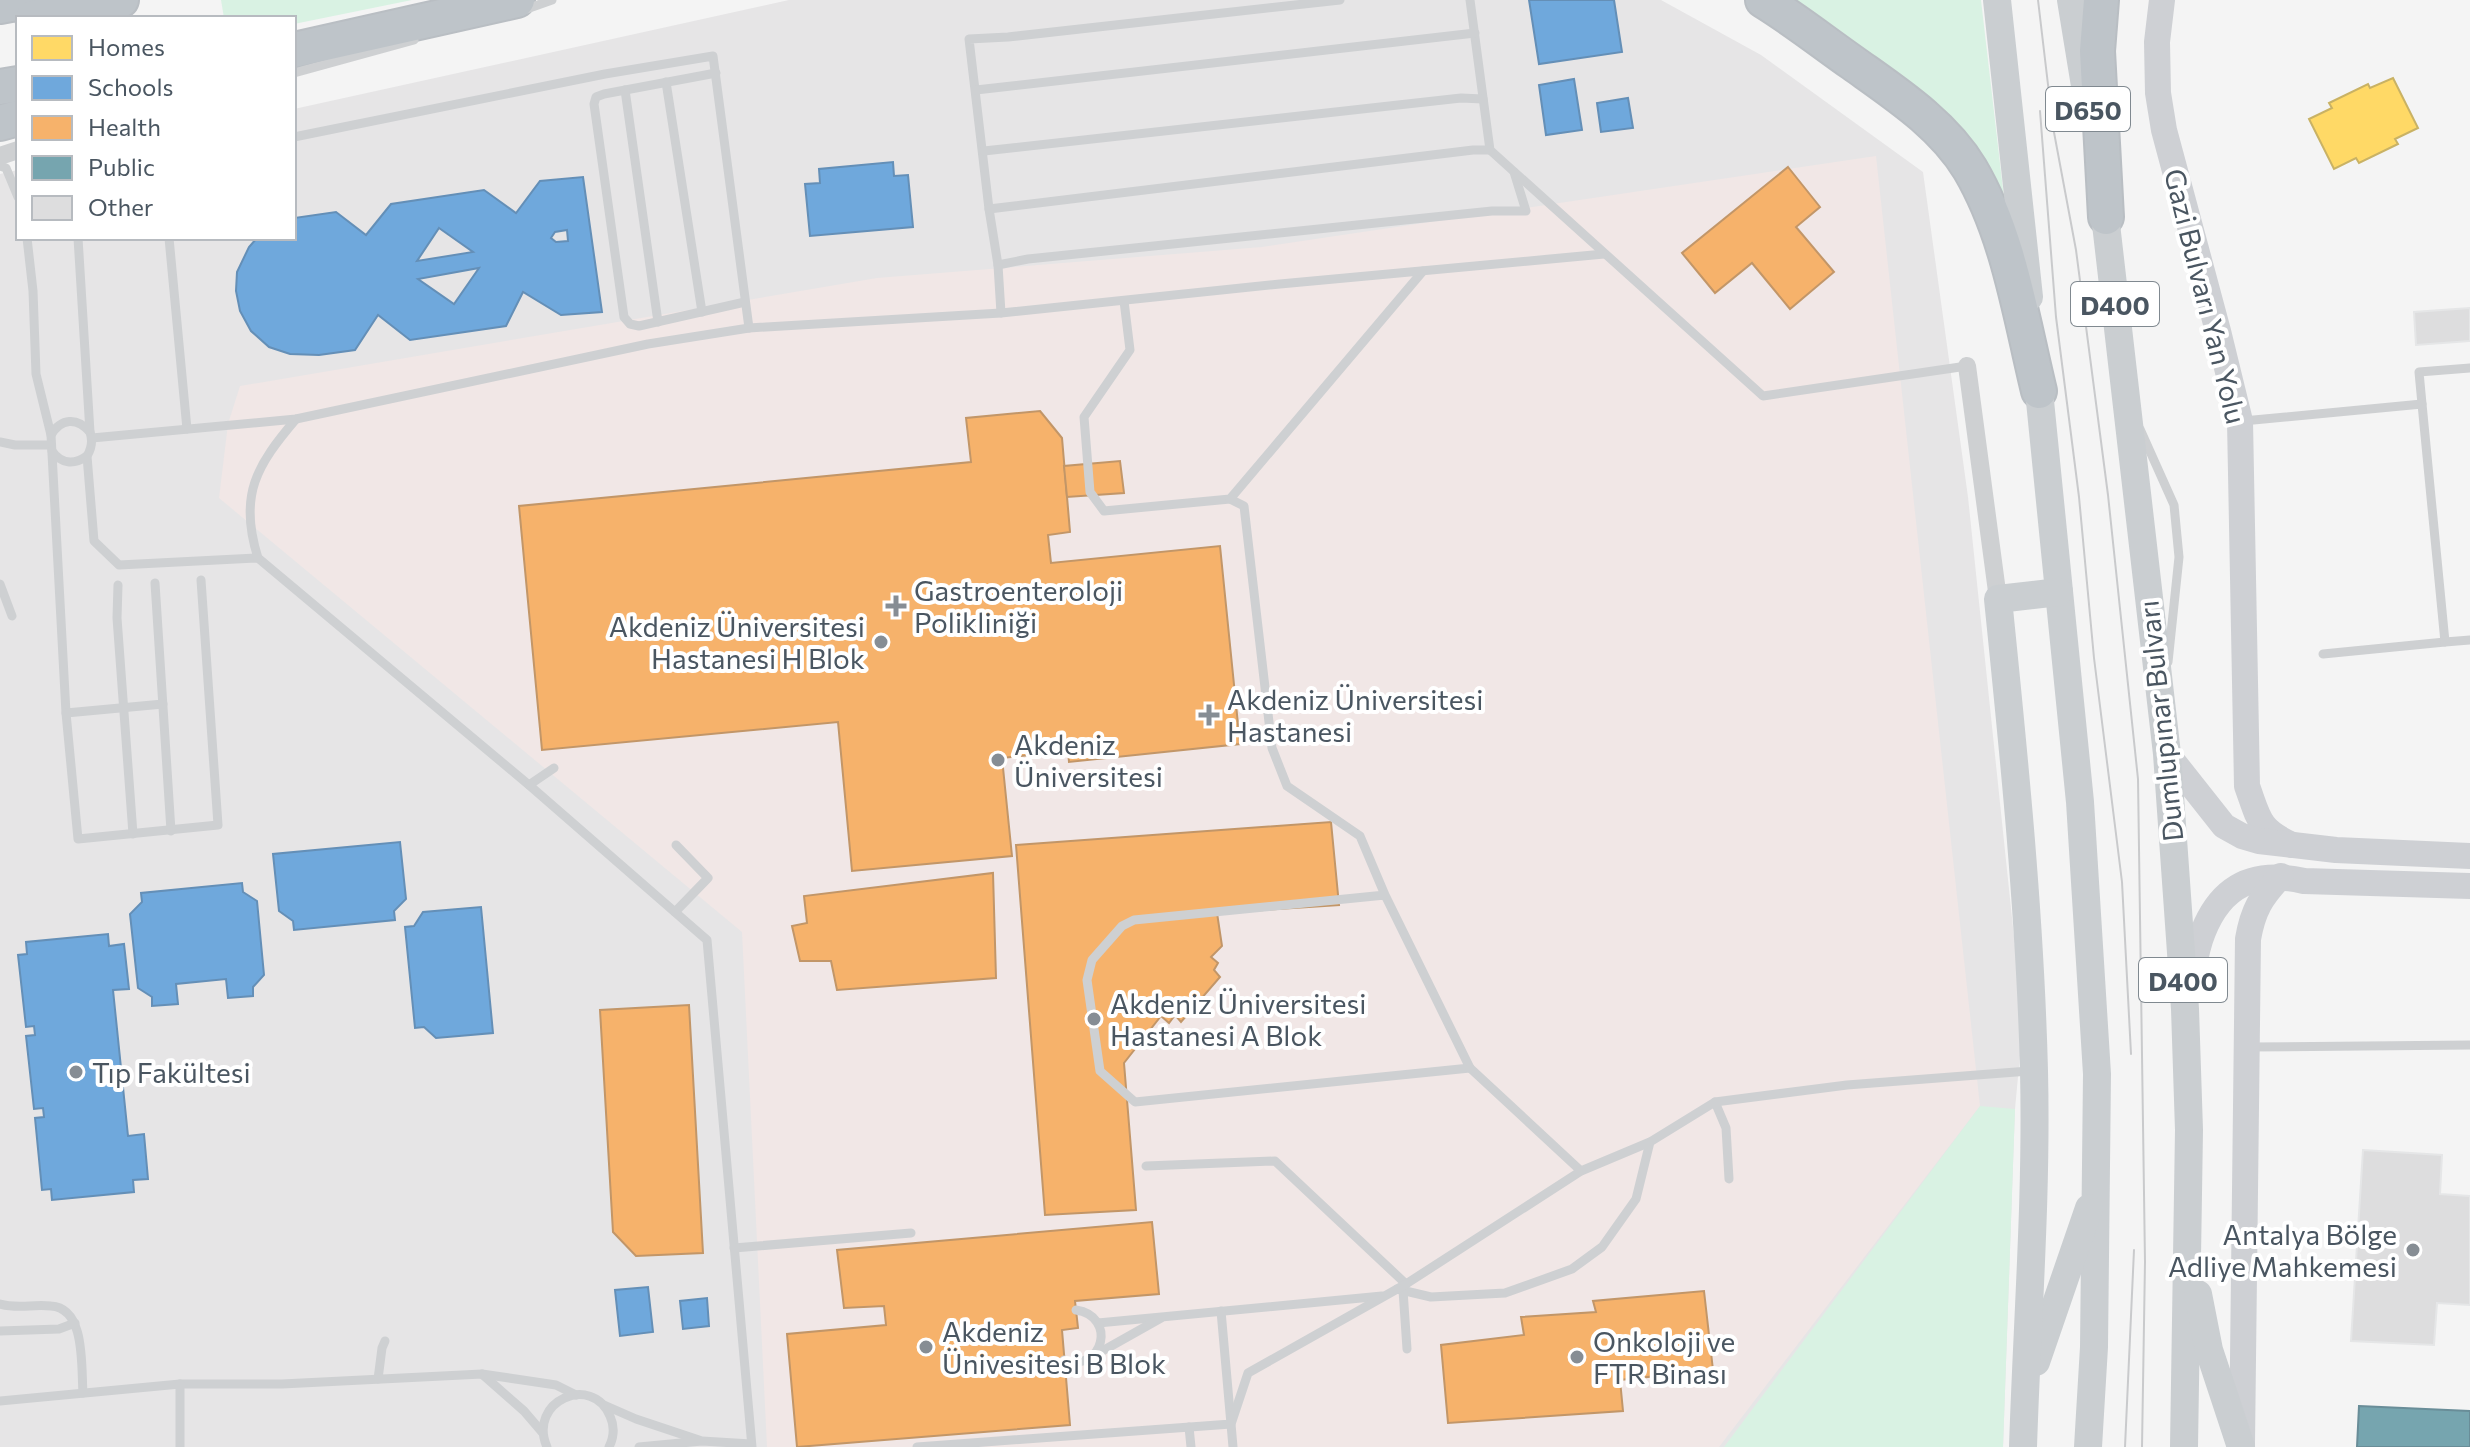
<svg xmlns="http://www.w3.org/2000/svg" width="2470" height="1447" font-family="Commissioner,sans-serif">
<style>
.education{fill:#e6e5e6}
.medical{fill:#f1e7e6}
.green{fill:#d9f2e3}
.homes{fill:#ffd966;stroke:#c9b264;stroke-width:2}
.schools{fill:#6fa8dc;stroke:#648fb7;stroke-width:2;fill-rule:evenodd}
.health{fill:#f6b26b;stroke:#c29668;stroke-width:2}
.public{fill:#76a5af;stroke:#698d98;stroke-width:2}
.building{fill:#ddddde;stroke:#e5e6e7;stroke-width:2}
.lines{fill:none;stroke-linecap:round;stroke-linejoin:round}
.highway-casing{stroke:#b9bec3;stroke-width:38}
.lane{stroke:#ced0d2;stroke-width:9}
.street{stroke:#ced0d2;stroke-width:18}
.secondary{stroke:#ced0d4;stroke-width:26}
.primary{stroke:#caced1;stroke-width:28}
.highway{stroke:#bec4c9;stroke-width:34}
.tram{stroke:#c9cacc;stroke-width:2}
.poi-dot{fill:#868d94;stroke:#fff;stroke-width:3}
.labels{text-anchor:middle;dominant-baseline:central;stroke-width:8;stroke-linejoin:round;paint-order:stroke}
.shield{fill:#fff;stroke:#808990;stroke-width:2}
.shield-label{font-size:26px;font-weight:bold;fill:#4a5661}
.street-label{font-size:28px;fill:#4a5661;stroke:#fff}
.poi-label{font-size:28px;fill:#4a5661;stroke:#fff;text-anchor:start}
</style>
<rect width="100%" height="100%" fill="#f4f4f4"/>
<polygon class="education" points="789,0 1661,0 1761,55 1923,172 1968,497 2023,1023 2015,1109 2003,1447 0,1447 0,174 18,170 18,238 294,238 294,109"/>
<polygon class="medical" points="1876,156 1980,1106 1719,1447 767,1447 742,932 219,498 228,424 240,386 877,278 1262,247"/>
<g class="green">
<polygon points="221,0 412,0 294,24 294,18 224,18"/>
<polygon points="1791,0 1981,0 2004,198 1974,143 1939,107"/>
<polygon points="1980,1106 2015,1109 2003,1447 1724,1447"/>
</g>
<polygon class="homes" points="2393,78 2418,128 2395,139 2398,144 2359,163 2356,158 2334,169 2309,119 2332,108 2329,103 2368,84 2370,88"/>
<g class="schools">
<polygon points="1529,0 1614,0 1622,52 1539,64"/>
<polygon points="1574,79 1582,130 1546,135 1539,85"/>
<polygon points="1628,98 1633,128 1601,132 1597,103"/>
<polygon points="893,162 894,176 908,175 913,227 810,236 805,184 820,183 819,169"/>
<path d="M583,177L602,312L561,315L523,292L506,326L410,340L378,315L355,350L319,355L290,354L269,347L251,331L240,311L236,291L237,272L249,247L257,238H294V218L336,212L366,235L391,204L484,190L516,213L540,181ZM439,228L473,252L417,261ZM567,230L568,241L556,242L551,238L555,232ZM479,268L454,304L418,279Z"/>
<polygon points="400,842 406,899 394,911 395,920 294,930 293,921 279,911 273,854"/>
<polygon points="242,883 243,892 257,901 264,975 253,987 253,996 228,998 226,979 176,984 178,1004 152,1006 152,997 138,988 130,914 142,902 141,893"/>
<polygon points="481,907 493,1033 436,1038 424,1027 415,1028 405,927 414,926 423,912"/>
<polygon points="108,934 109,946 124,944 129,989 113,990 128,1136 144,1134 148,1179 133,1180 134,1192 52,1200 51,1189 42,1190 35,1118 44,1117 43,1108 34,1109 26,1036 35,1035 34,1026 26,1027 18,955 27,954 26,942"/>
<polygon points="648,1287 653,1332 620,1336 615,1290"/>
<polygon points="707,1298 709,1326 683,1329 680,1301"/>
</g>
<g class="health">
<polygon points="1788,167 1820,207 1796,227 1834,272 1790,309 1752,263 1715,293 1682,253"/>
<polygon points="1040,411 1062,438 1070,532 1048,535 1051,563 1220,546 1240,744 1069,762 1067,739 1038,742 1039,754 1002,758 1012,856 852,871 838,722 542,750 519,506 971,462 966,418"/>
<polygon points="1120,461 1124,493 1067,497 1064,466"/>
<polygon points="1331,822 1339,905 1217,913 1222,946 1211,957 1218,963 1214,970 1220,977 1181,1022 1175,1015 1169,1023 1161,1016 1124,1063 1136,1210 1045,1215 1016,845"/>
<polygon points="993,873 996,978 837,990 831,961 800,961 792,926 807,923 804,896"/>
<polygon points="689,1005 703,1253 636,1256 613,1232 600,1010"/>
<polygon points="1152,1222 1159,1294 1075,1301 1078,1328 1062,1330 1070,1425 797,1447 787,1334 886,1325 884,1306 844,1308 837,1250"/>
<polygon points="1704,1291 1713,1370 1620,1380 1623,1411 1448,1423 1441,1345 1524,1335 1521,1317 1596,1312 1593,1301"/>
</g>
<polygon class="public" points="2359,1406 2470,1411 2470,1447 2357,1447"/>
<g class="building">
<polygon points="2470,308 2470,341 2416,345 2414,312"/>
<polygon points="2363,1150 2442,1155 2440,1194 2470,1196 2470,1305 2437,1303 2434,1345 2351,1341"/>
</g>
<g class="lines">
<defs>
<g id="highway">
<path d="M1763,0C1794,19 1823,42 1853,63C1895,93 1943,124 1970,169C2009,235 2021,317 2039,391"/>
<polyline points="2101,0 2097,51 2106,217"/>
<polyline points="0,6 32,0"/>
<polyline points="33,18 121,0"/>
<polyline points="294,50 517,0"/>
<polyline points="0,87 18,84"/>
<polyline points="0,123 18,118"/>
</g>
</defs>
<use href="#highway" class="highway-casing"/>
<g class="lane">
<polyline points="1340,0 1008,37 969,39 989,209 998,265 1028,259 1492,211 1526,211 1514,172"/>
<polyline points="1470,0 1490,150 1763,396 1967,366"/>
<polyline points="521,11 552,0"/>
<polyline points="294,73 414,40"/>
<polyline points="716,73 604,94 596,97 594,104 624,317 630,324 639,326 745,302"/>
<polyline points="666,82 702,312"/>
<polyline points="625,90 658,322"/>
<polyline points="976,90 1475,33"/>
<polyline points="294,137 605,74 713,56 749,328"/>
<polyline points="984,151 1461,98 1483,99"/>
<polyline points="0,166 6,168 18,197"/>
<polyline points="989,209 1473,150 1490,150"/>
<polyline points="27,238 33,291 36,374 51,435 66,713 78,839 218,825 201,580"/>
<path d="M78,238L90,432C93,441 92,448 87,456L94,541L119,565L258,558L529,785L707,940L752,1447"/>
<polyline points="169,238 187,429"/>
<polyline points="998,265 1001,313"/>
<polyline points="1124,301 1130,350 1084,417 1090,492 1104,511 1230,499 1423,271"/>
<polyline points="2422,404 2419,372 2470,368"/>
<polyline points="2243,421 2422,404 2445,642 2323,654"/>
<polyline points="2140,429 2174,505 2179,557 2168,662"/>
<path d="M51,435C61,418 77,417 90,432"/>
<polyline points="92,438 296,419 648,344 749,328 1001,313 1280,284 1604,254"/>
<polyline points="0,442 15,445 50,445"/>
<path d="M52,451C61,464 74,465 87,456"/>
<polyline points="1230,499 1244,506 1272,748 1287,786 1360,836 1385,895 1470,1068 1135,1102 1100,1071 1087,980 1092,960 1122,926 1134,920 1385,895"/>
<path d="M258,558C238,495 257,465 296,419"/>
<polyline points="155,583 171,831"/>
<polyline points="0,584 12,616"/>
<polyline points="118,585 117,618 133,834"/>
<polyline points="2445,642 2470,640"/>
<polyline points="66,713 163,704"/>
<polyline points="529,785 554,768"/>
<polyline points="675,912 708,878 676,845"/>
<polyline points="2250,1047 2470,1045"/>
<polyline points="1470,1068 1581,1171"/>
<polyline points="1715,1102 1726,1128 1729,1179"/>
<polyline points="1146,1166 1275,1161 1406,1284"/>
<polyline points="734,1248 911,1233"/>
<polyline points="1397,1289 1431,1297 1505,1293 1572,1269 1602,1247 1636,1199 1650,1142"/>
<polyline points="1403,1290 1407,1349"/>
<path d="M0,1304C17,1309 33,1304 51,1306C86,1308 81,1367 83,1393"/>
<polyline points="1098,1323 1382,1296"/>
<polyline points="0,1331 59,1329 75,1323"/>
<polyline points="1097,1354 1161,1318"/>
<path d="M1064,1360C1104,1373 1117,1316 1076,1310"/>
<polyline points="482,1374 524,1411 542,1432"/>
<polyline points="378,1379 382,1348 385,1341"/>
<polyline points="0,1401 180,1384 282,1384 482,1374 556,1385 576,1395"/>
<polyline points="604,1405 636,1419 699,1440"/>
<polyline points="1189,1427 1191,1447"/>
<polyline points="180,1447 180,1384"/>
<path d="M547,1447C527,1401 592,1373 610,1416C615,1427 614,1437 609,1447"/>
<polyline points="639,1447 702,1441 751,1444"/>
<polyline points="917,1447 1231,1424 1221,1311"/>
<polyline points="1233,1447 1231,1424 1248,1373 1406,1284 1581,1171 1650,1142 1715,1102 1847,1085 2029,1071"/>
</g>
<g class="street">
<polyline points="0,156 18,150"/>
<polyline points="1967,366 1998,599"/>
</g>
<g class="secondary">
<path d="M2162,0L2157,42L2158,93L2164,130L2218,331L2240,421L2247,786C2259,819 2258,829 2292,845"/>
<polyline points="2167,754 2224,826 2242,836 2259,841 2336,850 2470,856"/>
<path d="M2188,994C2193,974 2195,951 2203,932C2222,884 2256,870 2304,881L2470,886"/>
<path d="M2242,1443L2248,939C2253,910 2261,897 2281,876"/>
</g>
<g class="primary">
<polyline points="1997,0 2029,297"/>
<polyline points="2071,0 2087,98"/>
<polyline points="2103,198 2167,754 2185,1009 2189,1130 2184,1447"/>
<polyline points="2037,371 2080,802 2097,1074 2094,1347 2088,1447"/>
<polyline points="2198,1294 2209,1350 2241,1447"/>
<polyline points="2036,1362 2089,1208"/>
<path d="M2023,1447C2027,1322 2037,1197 2034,1071C2030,914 2014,756 1998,599L2059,592"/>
</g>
<use href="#highway" class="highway"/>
<g class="tram">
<polyline points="2038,0 2053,127 2076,250 2108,495 2138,779 2145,1262 2142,1447"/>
<polyline points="2040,111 2056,317 2079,497 2094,658 2122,882 2131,1054"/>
<polyline points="2125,1447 2134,1250"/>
</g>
</g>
<g class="poi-dot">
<path d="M892 594h8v8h8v8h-8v8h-8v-8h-8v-8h8z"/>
<circle cx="881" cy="642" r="8"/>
<path d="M1205 703h8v8h8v8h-8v8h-8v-8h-8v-8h8z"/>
<circle cx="998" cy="760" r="8"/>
<circle cx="1094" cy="1019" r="8"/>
<circle cx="76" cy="1072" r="8"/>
<circle cx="2413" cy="1250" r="8"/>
<circle cx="926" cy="1347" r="8"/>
<circle cx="1577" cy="1357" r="8"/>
</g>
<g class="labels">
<g class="shield">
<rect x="2046" y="87" width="84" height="44" rx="6"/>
<rect x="2071" y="282" width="88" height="44" rx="6"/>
<rect x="2139" y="958" width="88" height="44" rx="6"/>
</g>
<g class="shield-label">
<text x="2088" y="109">D650</text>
<text x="2115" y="304">D400</text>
<text x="2183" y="980">D400</text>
</g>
<g class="street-label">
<text transform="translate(2206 296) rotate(76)">Gazi Bulvarı Yan Yolu</text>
<text transform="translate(2160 721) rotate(-96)">Dumlupınar Bulvarı</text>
</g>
<g class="poi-label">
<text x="914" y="590">Gastroenteroloji<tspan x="914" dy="32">Polikliniği</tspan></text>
<text x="865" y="626" text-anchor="end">Akdeniz Üniversitesi<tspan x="865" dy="32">Hastanesi H Blok</tspan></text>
<text x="1227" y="699">Akdeniz Üniversitesi<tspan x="1227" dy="32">Hastanesi</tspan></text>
<text x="1014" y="744">Akdeniz<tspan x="1014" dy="32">Üniversitesi</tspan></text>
<text x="1110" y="1003">Akdeniz Üniversitesi<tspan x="1110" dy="32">Hastanesi A Blok</tspan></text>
<text x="92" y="1072">Tıp Fakültesi</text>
<text x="2397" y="1234" text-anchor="end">Antalya Bölge<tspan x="2397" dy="32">Adliye Mahkemesi</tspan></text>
<text x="942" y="1331">Akdeniz<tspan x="942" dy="32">Ünivesitesi B Blok</tspan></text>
<text x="1593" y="1341">Onkoloji ve<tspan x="1593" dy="32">FTR Binası</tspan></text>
</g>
</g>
<rect x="16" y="16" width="280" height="224" fill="#ffffff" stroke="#b7bbc0" stroke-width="2"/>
<rect x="32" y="36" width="40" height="24" fill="#ffd966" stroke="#b7bbc0" stroke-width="2"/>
<text x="88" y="56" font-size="24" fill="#4a5661">Homes</text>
<rect x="32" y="76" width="40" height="24" fill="#6fa8dc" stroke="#b7bbc0" stroke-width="2"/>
<text x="88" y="96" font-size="24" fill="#4a5661">Schools</text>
<rect x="32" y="116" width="40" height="24" fill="#f6b26b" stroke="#b7bbc0" stroke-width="2"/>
<text x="88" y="136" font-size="24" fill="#4a5661">Health</text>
<rect x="32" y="156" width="40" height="24" fill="#76a5af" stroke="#b7bbc0" stroke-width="2"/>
<text x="88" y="176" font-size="24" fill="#4a5661">Public</text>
<rect x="32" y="196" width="40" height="24" fill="#ddddde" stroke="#b7bbc0" stroke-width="2"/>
<text x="88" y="216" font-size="24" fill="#4a5661">Other</text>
</svg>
